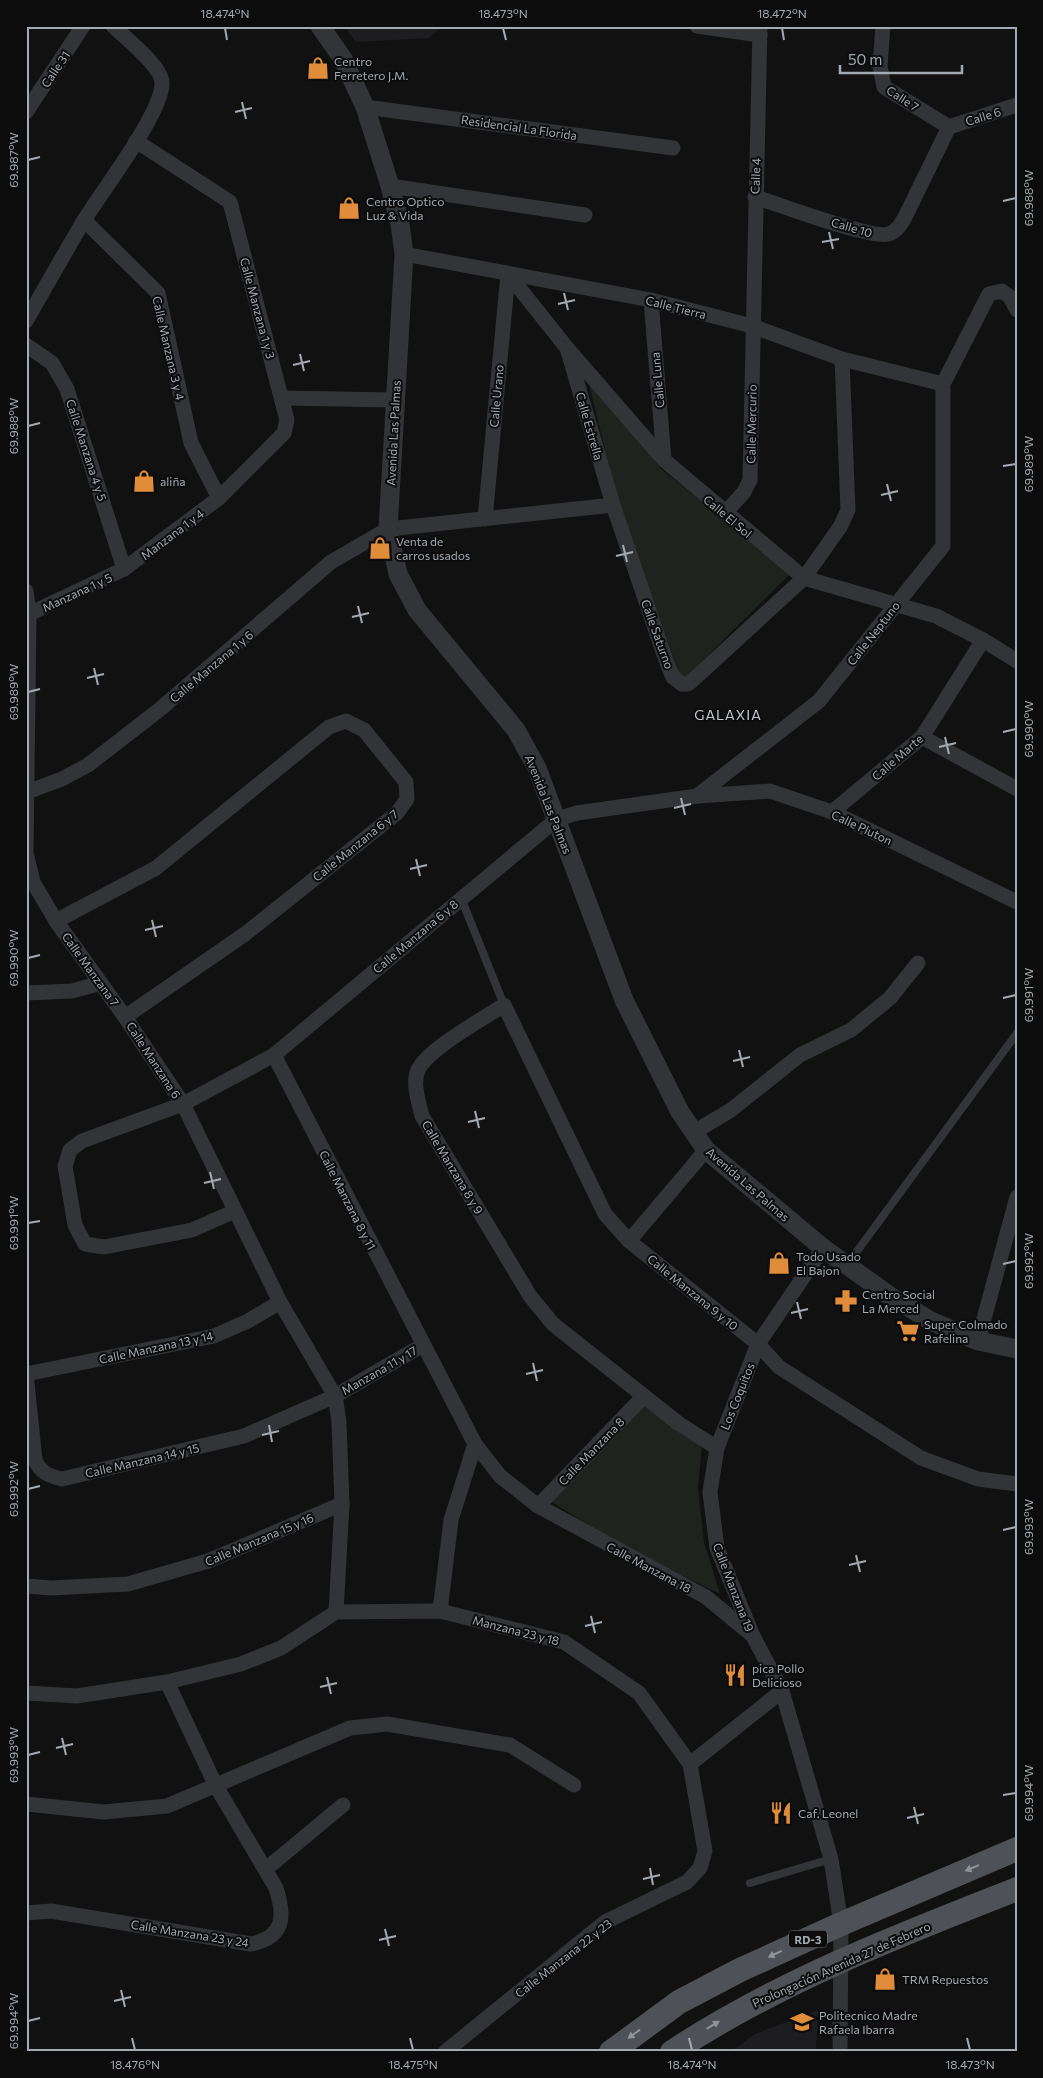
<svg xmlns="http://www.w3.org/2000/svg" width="1043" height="2078" font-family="Commissioner,sans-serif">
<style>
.built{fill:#1d1d1f}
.green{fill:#1e241d}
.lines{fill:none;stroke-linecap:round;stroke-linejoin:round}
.service{stroke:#323437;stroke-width:8}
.minor{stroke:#323437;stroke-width:15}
.tertiary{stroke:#323437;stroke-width:19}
.primary{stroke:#4e5155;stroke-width:24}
.oneway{fill:#8e949a}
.ticks{fill:none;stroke:#a3aab1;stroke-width:2}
.labels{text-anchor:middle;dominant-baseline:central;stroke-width:4;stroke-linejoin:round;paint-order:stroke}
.shield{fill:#0c0c0d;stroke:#767b80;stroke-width:1}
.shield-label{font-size:11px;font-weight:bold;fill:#a3aab1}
.poi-label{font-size:12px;fill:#a3aab1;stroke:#0c0c0d;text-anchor:start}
.street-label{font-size:12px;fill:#a3aab1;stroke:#0c0c0d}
.neighbourhood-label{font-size:14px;letter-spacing:1px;fill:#c4c8ce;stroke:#0c0c0d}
.neatline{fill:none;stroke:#a3aab1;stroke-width:2}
.ticks-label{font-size:12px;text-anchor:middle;fill:#a3aab1}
</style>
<rect width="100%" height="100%" fill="#111112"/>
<g class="built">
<polygon points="344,26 442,26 429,38 356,42"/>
<polygon points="818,2010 816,2052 730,2052 755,2034"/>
</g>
<g class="green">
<polygon points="587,376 661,469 791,573 682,681 618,503"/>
<polygon points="646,1401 702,1445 698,1488 704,1542 720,1594 617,1543 552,1502"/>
</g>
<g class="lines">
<g class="service">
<polyline points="461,898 504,1005"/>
<polyline points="847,1265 1017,1033"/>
<polyline points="750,1883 831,1859"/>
</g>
<g class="minor">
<polyline points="697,26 760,35"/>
<polyline points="883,26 880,66 884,87 949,127"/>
<polyline points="365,107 673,148"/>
<polyline points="26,112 83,26"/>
<polyline points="949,127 1017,105"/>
<polyline points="390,186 585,215"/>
<path d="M755,197C778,204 872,240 889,234C897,231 901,224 905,217L949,127"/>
<polyline points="84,220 158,293 191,443 219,498"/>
<polyline points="404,254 651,300 752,326 842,359 943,384"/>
<polyline points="508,274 567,348 664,460 804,578 936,616 983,640 1017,661"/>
<polyline points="651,300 664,460"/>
<path d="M26,321C45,288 64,254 83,222C101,192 162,114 162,83C162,66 125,38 113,26"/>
<polyline points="26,345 52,363 67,389 124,569"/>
<polyline points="567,348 613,505 667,663 673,677 682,684 688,684 694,679 804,578 840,527 848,510 842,359"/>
<polyline points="282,398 395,400"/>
<polyline points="725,513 744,492 750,480 760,26"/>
<polyline points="485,519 508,274"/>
<polyline points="26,591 29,614 26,853 33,882 56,921 125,1017 183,1104 280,1302 335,1396 339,1422 342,1504 336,1612"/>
<polyline points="29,614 124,569 219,498 284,433 287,420 230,202 136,141"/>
<polyline points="922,737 1017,789"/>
<polyline points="27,792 62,779 88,765 159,710 331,562 388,529 613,505"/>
<polyline points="697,796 770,791 832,812 1017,902"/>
<polyline points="832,812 922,737 983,640"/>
<polyline points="56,921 156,868 329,727 346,721 364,730 406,782 407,799 397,813 245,934 125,1017"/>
<polyline points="26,993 72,991 101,983"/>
<polyline points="274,1055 475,1444 500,1476 538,1506 706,1597 752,1635"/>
<polyline points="694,1132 731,1110 800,1055 851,1030 890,998 918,963"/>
<polyline points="235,1211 192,1230 104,1247 85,1244 75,1225 65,1166 70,1150 82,1141 183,1104 274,1055 557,819 577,813 697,796 819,701 943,546 943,384 989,294 1002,291 1010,297 1017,310"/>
<polyline points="629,1241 706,1150"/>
<polyline points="823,1248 758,1344 717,1448 710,1492 717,1548 753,1636 782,1691 831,1859 841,1924 840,2052"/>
<polyline points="978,1341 1017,1197"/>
<path d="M26,1374L35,1460C41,1473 49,1476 62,1479L244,1436L335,1396L423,1345"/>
<polyline points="26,1374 214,1336 248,1321 280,1302"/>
<path d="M717,1448L678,1423L553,1324L530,1296L422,1116C419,1103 412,1083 418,1070C428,1049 483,1019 504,1005L605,1214L629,1241L758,1344L779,1367L921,1458L978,1479L1017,1484"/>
<polyline points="538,1506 644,1396"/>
<polyline points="26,1586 51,1588 128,1584 208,1561 342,1504"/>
<polyline points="440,1611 451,1520 475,1444"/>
<polyline points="336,1612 440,1611 564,1642 639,1693 690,1764 705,1851 700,1868 687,1882 605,1922 445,2052"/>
<polyline points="26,1693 77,1696 167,1682 241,1664 281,1648 336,1612"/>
<polyline points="690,1764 782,1691"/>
<polyline points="26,1804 104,1812 167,1806 350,1728 387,1724 510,1745 574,1785"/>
<polyline points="266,1869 343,1805"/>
<path d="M26,1913L51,1911L251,1944C285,1937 285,1916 276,1888L216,1786L167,1682"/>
</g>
<polyline class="tertiary" points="320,26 343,59 365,107 390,186 400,224 404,254 388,529 398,574 417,610 516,730 537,768 624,1000 680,1112 706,1150 823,1248 890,1296 931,1321 978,1341 1017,1349"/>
<g class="primary">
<polyline points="611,2052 679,2002 740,1970 841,1924 1017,1849"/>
<path d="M672,2052C778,1982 899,1935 1017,1889"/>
</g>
</g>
<defs><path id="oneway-solid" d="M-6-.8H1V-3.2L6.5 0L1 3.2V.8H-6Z" transform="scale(1.25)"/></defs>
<g class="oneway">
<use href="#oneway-solid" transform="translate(972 1868) rotate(157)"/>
<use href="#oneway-solid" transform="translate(775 1954) rotate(155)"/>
<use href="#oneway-solid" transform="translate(713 2025) rotate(-31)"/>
<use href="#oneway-solid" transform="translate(634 2034) rotate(144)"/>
</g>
<path class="ticks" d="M225,28L227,40M503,28L506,40M782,28L784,40M242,102L246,119M235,112L252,108M28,160L40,157M1003,201L1016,198M829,232L833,249M822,242L839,239M564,293L568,310M558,304L575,300M300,354L304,371M293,365L310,361M28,426L40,423M1003,466L1016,464M887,484L891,501M881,495L898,491M623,545L627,562M616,556L633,552M358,606L362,623M352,617L369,613M94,668L98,685M87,678L104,674M28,692L40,689M1003,732L1016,729M945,737L949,754M939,747L956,743M681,798L685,815M674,808L691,804M416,859L420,876M410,869L427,865M152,920L156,937M145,930L163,926M28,958L40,955M1003,998L1016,995M739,1050L743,1067M733,1061L750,1057M475,1111L479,1128M468,1122L485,1118M210,1172L214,1189M204,1183L221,1179M28,1223L40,1221M1003,1264L1016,1261M797,1302L801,1319M791,1313L808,1309M533,1363L537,1381M526,1374L543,1370M269,1425L272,1442M262,1435L279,1431M28,1489L40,1486M1003,1530L1016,1527M856,1555L860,1572M849,1565L866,1561M591,1616L595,1633M585,1626L602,1622M327,1677L331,1694M320,1687L337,1683M62,1738L66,1755M56,1748L73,1744M28,1755L40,1752M1003,1795L1016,1793M914,1807L918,1824M907,1818L924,1814M650,1868L653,1885M643,1879L660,1875M385,1929L389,1946M379,1940L396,1936M121,1990L125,2007M114,2001L131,1997M28,2021L40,2018M132,2038L135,2050M410,2038L413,2050M689,2038L692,2050M967,2038L970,2050"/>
<defs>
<symbol id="shop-bare" viewBox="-9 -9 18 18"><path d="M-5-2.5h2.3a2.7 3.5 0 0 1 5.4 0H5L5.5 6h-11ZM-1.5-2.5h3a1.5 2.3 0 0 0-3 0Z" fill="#e08d3b" stroke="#0c0c0d" stroke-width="2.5" paint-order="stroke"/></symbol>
<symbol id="pharmacy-bare" viewBox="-9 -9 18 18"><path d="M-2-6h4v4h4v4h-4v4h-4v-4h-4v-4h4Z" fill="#e08d3b" stroke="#0c0c0d" stroke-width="2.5" paint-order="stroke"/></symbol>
<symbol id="supermarket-bare" viewBox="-9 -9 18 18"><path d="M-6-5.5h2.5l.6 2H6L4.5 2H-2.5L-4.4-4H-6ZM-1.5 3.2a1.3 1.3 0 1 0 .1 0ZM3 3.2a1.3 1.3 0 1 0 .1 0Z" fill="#e08d3b" stroke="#0c0c0d" stroke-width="2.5" paint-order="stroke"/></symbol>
<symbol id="restaurant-bare" viewBox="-9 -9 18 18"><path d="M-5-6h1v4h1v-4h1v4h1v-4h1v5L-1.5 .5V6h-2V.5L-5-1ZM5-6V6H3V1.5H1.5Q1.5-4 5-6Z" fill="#e08d3b" stroke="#0c0c0d" stroke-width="2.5" paint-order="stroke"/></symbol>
<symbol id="school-bare" viewBox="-9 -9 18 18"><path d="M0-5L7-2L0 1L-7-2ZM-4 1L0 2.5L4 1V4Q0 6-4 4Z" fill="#e08d3b" stroke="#0c0c0d" stroke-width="2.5" paint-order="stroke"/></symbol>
</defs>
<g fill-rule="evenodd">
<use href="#shop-bare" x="302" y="52" width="32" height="32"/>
<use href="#shop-bare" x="333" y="192" width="32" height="32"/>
<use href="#shop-bare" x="128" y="465" width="32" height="32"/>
<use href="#shop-bare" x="364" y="532" width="32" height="32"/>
<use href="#shop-bare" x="763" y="1247" width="32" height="32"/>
<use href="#pharmacy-bare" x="830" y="1285" width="32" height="32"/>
<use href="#supermarket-bare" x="892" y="1315" width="32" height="32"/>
<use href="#restaurant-bare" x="719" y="1659" width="32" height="32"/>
<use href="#restaurant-bare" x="765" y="1797" width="32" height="32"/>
<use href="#shop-bare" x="869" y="1963" width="32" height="32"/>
<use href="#school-bare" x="786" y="2006" width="32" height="32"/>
</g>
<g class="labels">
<rect class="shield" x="789" y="1930.5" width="38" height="17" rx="4"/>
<g class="shield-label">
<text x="808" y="1939">RD-3</text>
</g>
<g class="poi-label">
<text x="334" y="61">Centro<tspan x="334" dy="14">Ferretero J.M.</tspan></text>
<text x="366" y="201">Centro Optico<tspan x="366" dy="14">Luz &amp; Vida</tspan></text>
<text x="160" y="481">aliña</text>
<text x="396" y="541">Venta de<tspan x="396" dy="14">carros usados</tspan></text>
<text x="796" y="1256">Todo Usado<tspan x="796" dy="14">El Bajon</tspan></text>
<text x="862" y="1294">Centro Social<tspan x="862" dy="14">La Merced</tspan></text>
<text x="924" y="1324">Super Colmado<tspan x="924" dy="14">Rafelina</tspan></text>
<text x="752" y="1668">pica Pollo<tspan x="752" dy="14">Delicioso</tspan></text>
<text x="798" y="1813">Caf. Leonel</text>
<text x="902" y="1979">TRM Repuestos</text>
<text x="819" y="2015">Politecnico Madre<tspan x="819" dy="14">Rafaela Ibarra</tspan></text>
</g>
<g class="street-label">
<text transform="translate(55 69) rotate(-56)">Calle 31</text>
<text transform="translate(903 98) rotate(33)">Calle 7</text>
<text transform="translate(983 116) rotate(-17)">Calle 6</text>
<text transform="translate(519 127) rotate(8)">Residencial La Florida</text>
<text transform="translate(755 176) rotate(-88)">Calle 4</text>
<text transform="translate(852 227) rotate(16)">Calle 10</text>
<text transform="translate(676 307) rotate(14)">Calle Tierra</text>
<text transform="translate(258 308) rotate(75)">Calle Manzana 1 y 3</text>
<text transform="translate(169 348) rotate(77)">Calle Manzana 3 y 4</text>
<text transform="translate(657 380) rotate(-95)">Calle Luna</text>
<text transform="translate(496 396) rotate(-85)">Calle Urano</text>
<text transform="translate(751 424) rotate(-89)">Calle Mercurio</text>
<text transform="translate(590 426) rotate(74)">Calle Estrella</text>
<text transform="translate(393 433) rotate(-87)">Avenida Las Palmas</text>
<text transform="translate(87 450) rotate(72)">Calle Manzana 4 y 5</text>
<text transform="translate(728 516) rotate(40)">Calle El Sol</text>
<text transform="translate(172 534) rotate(-37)">Manzana 1 y 4</text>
<text transform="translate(77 592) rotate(-25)">Manzana 1 y 5</text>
<text transform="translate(873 633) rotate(-52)">Calle Neptuno</text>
<text transform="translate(658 634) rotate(70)">Calle Saturno</text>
<text transform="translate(211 666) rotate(-40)">Calle Manzana 1 y 6</text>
<text transform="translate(897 757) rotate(-41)">Calle Marte</text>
<text transform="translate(549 804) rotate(68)">Avenida Las Palmas</text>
<text transform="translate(862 827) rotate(25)">Calle Pluton</text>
<text transform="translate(355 845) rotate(-39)">Calle Manzana 6 y 7</text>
<text transform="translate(415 936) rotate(-40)">Calle Manzana 6 y 8</text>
<text transform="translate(91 969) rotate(54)">Calle Manzana 7</text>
<text transform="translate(154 1060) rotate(57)">Calle Manzana 6</text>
<text transform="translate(453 1167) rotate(59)">Calle Manzana 8 y 9</text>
<text transform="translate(748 1184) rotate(41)">Avenida Las Palmas</text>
<text transform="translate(348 1200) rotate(63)">Calle Manzana 8 y 11</text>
<text transform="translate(693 1292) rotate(39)">Calle Manzana 9 y 10</text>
<text transform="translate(156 1347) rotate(-12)">Calle Manzana 13 y 14</text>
<text transform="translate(379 1370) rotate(-30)">Manzana 11 y 17</text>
<text transform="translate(737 1396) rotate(-68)">Los Coquitos</text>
<text transform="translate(591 1451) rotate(-46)">Calle Manzana 8</text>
<text transform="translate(142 1460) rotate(-13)">Calle Manzana 14 y 15</text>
<text transform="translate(259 1539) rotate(-23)">Calle Manzana 15 y 16</text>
<text transform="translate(649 1567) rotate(28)">Calle Manzana 18</text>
<text transform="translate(734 1587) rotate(69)">Calle Manzana 19</text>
<text transform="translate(516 1630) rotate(14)">Manzana 23 y 18</text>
<text transform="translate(190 1933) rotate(9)">Calle Manzana 23 y 24</text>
<text transform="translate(563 1958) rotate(-38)">Calle Manzana 22 y 23</text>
<text transform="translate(841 1964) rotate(-24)">Prolongación Avenida 27 de Febrero</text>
</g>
<g class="neighbourhood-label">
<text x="728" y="714">GALAXIA</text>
</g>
</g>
<rect width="1043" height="2078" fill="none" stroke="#0c0c0d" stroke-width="55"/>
<path d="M840 65v8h122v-8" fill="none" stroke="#a3aab1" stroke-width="2.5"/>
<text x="848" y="65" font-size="15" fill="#a3aab1" stroke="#0c0c0d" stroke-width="4" paint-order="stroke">50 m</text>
<rect x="28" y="28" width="988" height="2022" class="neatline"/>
<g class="ticks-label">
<text x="225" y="18">18.474°N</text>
<text x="503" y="18">18.473°N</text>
<text x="782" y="18">18.472°N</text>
<text transform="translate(14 160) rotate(-90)" y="4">69.987°W</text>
<text transform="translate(1029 198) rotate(-90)" y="4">69.988°W</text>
<text transform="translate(14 426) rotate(-90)" y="4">69.988°W</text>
<text transform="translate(1029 464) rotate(-90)" y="4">69.989°W</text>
<text transform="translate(14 692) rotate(-90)" y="4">69.989°W</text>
<text transform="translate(1029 729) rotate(-90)" y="4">69.990°W</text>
<text transform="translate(14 958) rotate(-90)" y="4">69.990°W</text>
<text transform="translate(1029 995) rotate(-90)" y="4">69.991°W</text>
<text transform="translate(14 1223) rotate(-90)" y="4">69.991°W</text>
<text transform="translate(1029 1261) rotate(-90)" y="4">69.992°W</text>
<text transform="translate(14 1489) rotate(-90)" y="4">69.992°W</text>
<text transform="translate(1029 1527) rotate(-90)" y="4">69.993°W</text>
<text transform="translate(14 1755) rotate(-90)" y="4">69.993°W</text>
<text transform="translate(1029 1793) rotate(-90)" y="4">69.994°W</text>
<text transform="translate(14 2021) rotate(-90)" y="4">69.994°W</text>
<text x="135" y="2069">18.476°N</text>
<text x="413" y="2069">18.475°N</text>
<text x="692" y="2069">18.474°N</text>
<text x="970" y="2069">18.473°N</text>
</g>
</svg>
